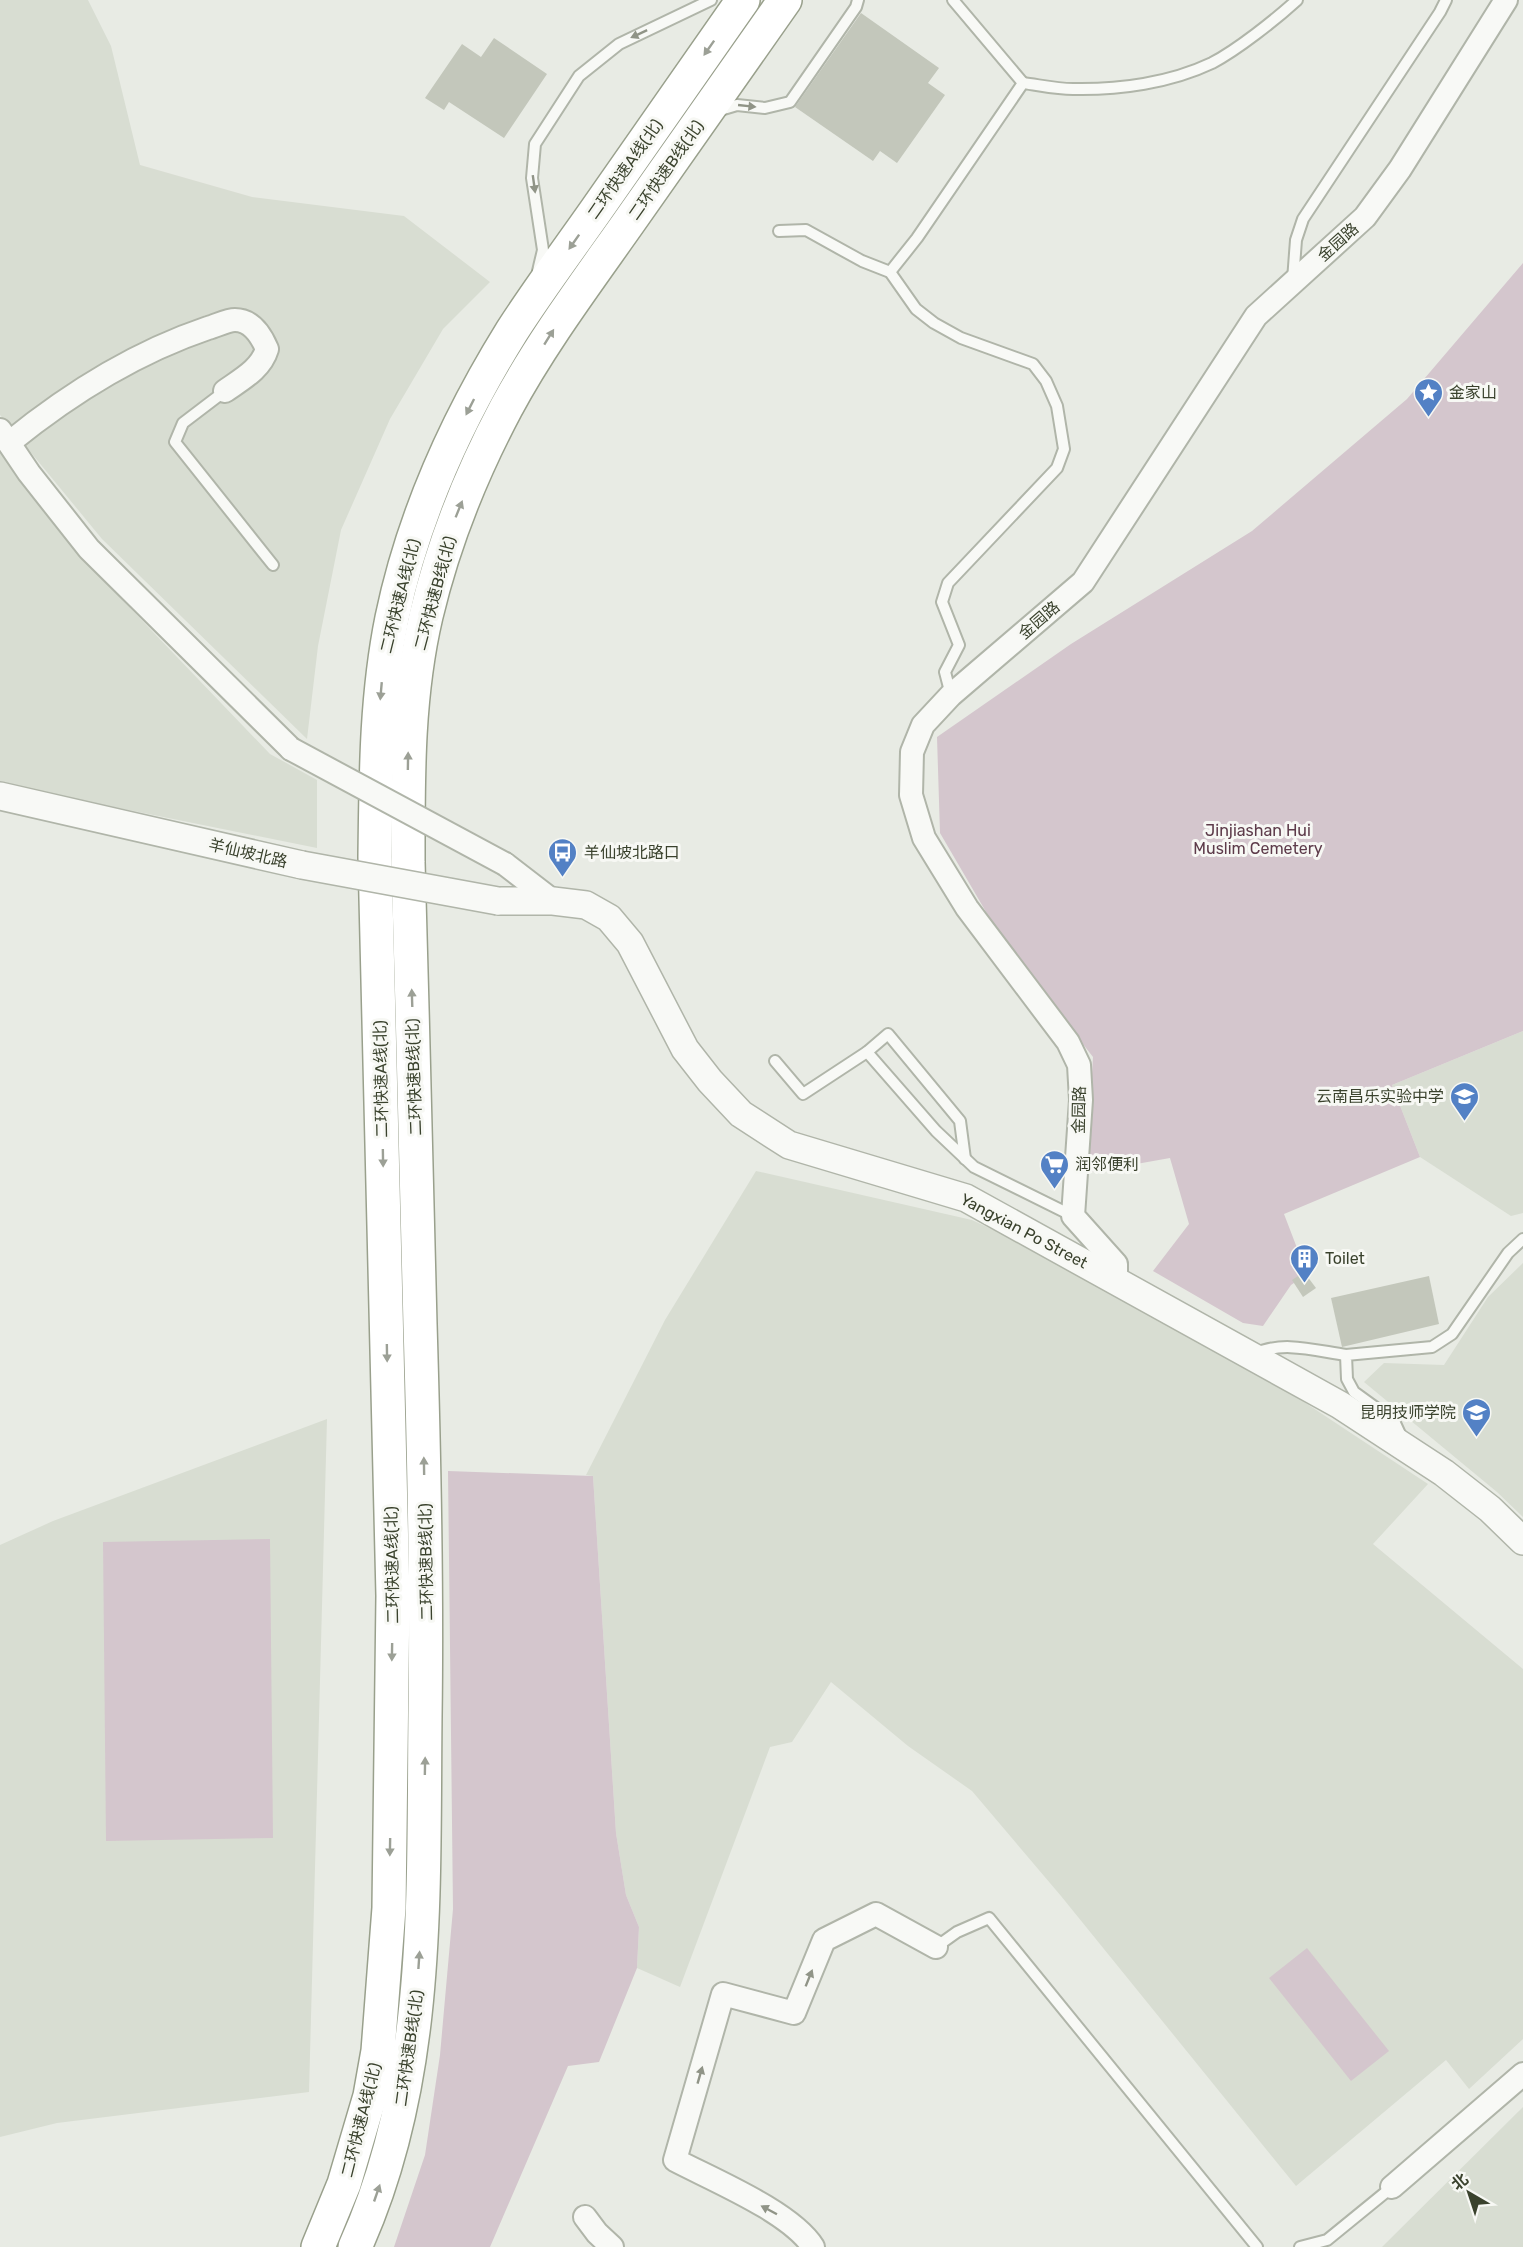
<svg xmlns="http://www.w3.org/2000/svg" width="1523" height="2247" font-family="Rubik,'Noto Sans SC',sans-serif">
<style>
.built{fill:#d8ddd2}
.green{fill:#d4c6cd}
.building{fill:#c3c7bb}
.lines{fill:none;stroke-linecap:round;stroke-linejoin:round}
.service-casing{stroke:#b0b5a9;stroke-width:14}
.minor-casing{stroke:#b0b5a9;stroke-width:26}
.tertiary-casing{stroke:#b0b5a9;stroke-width:30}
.trunk-casing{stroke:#99a08c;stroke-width:36}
.service{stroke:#f8f9f6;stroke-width:10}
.minor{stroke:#f8f9f6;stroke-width:22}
.tertiary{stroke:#f8f9f6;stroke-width:27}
.trunk{stroke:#fff;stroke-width:33}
.minor-bridge-casing{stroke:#b0b5a9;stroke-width:26;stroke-linecap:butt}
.tertiary-bridge-casing{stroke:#b0b5a9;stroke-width:30;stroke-linecap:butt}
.minor-bridge{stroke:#f8f9f6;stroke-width:22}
.tertiary-bridge{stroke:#f8f9f6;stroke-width:27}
.oneway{fill:#909487}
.oneway2{fill:#9ca096}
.labels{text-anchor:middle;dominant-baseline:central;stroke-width:6;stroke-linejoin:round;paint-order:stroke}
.street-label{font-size:16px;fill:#3a422d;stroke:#f7f8f4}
.poi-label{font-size:16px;fill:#3a422d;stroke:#f7f8f4;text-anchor:start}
.park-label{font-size:16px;fill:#5d3b4a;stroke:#f7f8f4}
</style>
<rect width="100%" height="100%" fill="#e8ebe4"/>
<g class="built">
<polygon points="0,0 88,0 111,46 140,165 252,197 404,216 490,282 443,329 390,419 341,530 318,646 307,739 102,539 0,415"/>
<polygon points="0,448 86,562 270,754 317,780 317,848 0,784"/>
<polygon points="1523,1031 1523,1213 1511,1216 1420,1157 1392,1085"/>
<polygon points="756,1171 972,1220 1068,1265 1301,1400 1428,1484 1373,1544 1523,1669 1523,2039 1469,2089 1446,2060 1296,2186 1061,1896 972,1791 908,1746 831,1682 792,1742 770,1747 680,1987 637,1968 639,1927 626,1895 616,1833 593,1476 586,1475 665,1320"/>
<polygon points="1523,1263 1523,1517 1497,1492 1364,1382 1384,1363 1444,1365 1488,1297"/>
<polygon points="327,1419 309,2092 57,2123 0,2137 0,1545 53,1521"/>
<polygon points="1523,2107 1523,2247 1382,2247"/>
</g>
<g class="green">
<polygon points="1523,263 1523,1031 1392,1085 1420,1157 1284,1214 1307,1274 1291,1285 1263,1326 1243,1323 1153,1271 1189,1224 1170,1158 1086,1173 1093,1057 1003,941 940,833 937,737 1071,644 1252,531 1407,399"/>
<polygon points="448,1471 593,1476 616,1833 626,1895 639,1927 637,1968 599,2062 568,2066 490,2247 394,2247 425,2155 440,2055 453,1909"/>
<polygon points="270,1539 273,1838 106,1841 103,1542"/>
<polygon points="1307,1948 1389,2051 1351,2081 1269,1978"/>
</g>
<g class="building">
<polygon points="861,13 939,68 928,83 945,95 897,163 880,151 873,161 795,107"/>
<polygon points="494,38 547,74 504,138 449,102 444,110 425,98 462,44 481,57"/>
<polygon points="1304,1272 1316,1288 1303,1297 1292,1280"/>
<polygon points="1429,1276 1439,1324 1342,1347 1331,1298"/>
</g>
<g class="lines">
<defs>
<g id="service">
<path d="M1023,83C1039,85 1056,89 1073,89C1119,90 1170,83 1212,63C1237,50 1275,20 1297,0"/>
<polyline points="717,111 737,105 765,108 790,102 856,7 858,0"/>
<polyline points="779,231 806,230 862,261 890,272 916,309 934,323 961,338 1033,364 1046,381 1057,406 1064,449 1057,468 948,583 942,602 959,645 945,672 951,695"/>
<polyline points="538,271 543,250 532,178 535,144 579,76 619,44 711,0"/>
<polyline points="890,272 917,238 1023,83 953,0"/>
<polyline points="1293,280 1296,240 1303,219 1440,12 1446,0"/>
<polyline points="225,391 183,423 175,442 273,565"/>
<polyline points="867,1052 888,1034 960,1121 965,1159"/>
<polyline points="775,1061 803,1094 867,1052 936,1131 974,1167 1073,1216"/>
<path d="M1255,1354C1282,1340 1317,1351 1346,1355"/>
<polyline points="1399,1437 1400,1434 1394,1421 1354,1392 1347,1379 1346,1355 1432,1347 1452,1334 1508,1253 1523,1239"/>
<polyline points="936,1947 957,1932 989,1918 1257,2247"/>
<polyline points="1300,2247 1327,2240 1392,2187"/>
</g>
<g id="minor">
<polyline points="0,430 29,473 89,549 291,749"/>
<path d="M10,442C69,394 137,352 208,328C216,326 227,320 235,320C252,320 261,335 267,349C261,369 242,379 225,391"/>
<polyline points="505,864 553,901"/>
<polyline points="1116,1281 1116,1264 1073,1216 1081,1100 1079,1065 1068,1042 967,908 924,838 911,795 912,752 923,725 951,695 1083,582 1256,316 1365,217 1400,169 1506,0"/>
<polyline points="1392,2187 1523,2074"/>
<polyline points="585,2217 597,2233 612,2247"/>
<path d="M813,2247C791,2212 713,2180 675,2160L723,1994L794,2013L824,1940L876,1914L936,1947"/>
</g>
<g id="tertiary">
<polyline points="0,796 302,865"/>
<polyline points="498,901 553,901 586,905 609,918 630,943 685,1049 710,1081 741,1114 789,1145 966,1198 1340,1405 1444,1473 1490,1509 1523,1541"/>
</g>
<g id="trunk">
<path d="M318,2247L344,2184L370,2096L378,2051L389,1908L393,1596L375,857C376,776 376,697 392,618C413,517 458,418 512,331C539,289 569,249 597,209C646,139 694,70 743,0"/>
<path d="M355,2247C431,2080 423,1896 425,1716C427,1586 424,1455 420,1324C417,1170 412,1016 408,862C408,779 407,697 426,616C443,544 471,474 506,408C541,343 586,283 629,222C681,148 733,74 785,0"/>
</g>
</defs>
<use href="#service" class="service-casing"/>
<use href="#minor" class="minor-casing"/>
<use href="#tertiary" class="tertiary-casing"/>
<use href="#trunk" class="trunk-casing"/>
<use href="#service" class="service"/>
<use href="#minor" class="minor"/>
<use href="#tertiary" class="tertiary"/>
<use href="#trunk" class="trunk"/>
<defs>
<polyline id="minor-bridge" points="291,749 505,864"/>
<polyline id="tertiary-bridge" points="302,865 498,901"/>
</defs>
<use href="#minor-bridge" class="minor-bridge-casing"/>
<use href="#tertiary-bridge" class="tertiary-bridge-casing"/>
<use href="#minor-bridge" class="minor-bridge"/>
<use href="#tertiary-bridge" class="tertiary-bridge"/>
</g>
<defs><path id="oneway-solid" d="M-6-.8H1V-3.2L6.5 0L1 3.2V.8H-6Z" transform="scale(1.5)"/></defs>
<g class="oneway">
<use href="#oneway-solid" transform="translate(639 34) rotate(155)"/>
<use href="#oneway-solid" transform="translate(747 106) rotate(6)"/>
<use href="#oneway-solid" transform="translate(534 184) rotate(82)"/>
<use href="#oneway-solid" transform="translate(809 1978) rotate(-68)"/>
<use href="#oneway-solid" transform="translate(700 2075) rotate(-74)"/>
<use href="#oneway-solid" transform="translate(769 2210) rotate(-152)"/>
</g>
<g class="oneway2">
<use href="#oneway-solid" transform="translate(709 48) rotate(125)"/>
<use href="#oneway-solid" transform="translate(574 242) rotate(125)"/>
<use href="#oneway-solid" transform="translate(549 337) rotate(-58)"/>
<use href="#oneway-solid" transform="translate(470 407) rotate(117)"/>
<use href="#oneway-solid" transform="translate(459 509) rotate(-68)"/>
<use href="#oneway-solid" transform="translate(381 691) rotate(95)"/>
<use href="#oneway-solid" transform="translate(408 761) rotate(-89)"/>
<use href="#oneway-solid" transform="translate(412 998) rotate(-92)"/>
<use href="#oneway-solid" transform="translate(383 1158) rotate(89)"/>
<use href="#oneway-solid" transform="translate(387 1353) rotate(89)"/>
<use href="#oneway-solid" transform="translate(424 1466) rotate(-91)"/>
<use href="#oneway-solid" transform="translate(392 1652) rotate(91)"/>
<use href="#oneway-solid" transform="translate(425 1766) rotate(-89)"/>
<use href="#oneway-solid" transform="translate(390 1847) rotate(91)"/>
<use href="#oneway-solid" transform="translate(419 1960) rotate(-86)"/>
<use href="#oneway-solid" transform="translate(377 2193) rotate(-71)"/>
</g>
<defs>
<symbol id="sight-pin" viewBox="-11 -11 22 30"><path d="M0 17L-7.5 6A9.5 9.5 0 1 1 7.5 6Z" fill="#5381c5" stroke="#f7f8f4"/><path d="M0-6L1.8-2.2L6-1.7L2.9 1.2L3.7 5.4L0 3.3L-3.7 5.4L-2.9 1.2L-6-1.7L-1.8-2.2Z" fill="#fff"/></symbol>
<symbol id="bus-pin" viewBox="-11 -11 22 30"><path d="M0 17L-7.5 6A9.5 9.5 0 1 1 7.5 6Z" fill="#5381c5" stroke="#f7f8f4"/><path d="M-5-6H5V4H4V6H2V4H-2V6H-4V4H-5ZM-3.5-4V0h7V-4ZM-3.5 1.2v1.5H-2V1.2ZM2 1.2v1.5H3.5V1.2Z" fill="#fff"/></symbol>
<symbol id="school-pin" viewBox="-11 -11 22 30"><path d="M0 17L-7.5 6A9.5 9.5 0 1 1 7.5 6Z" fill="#5381c5" stroke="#f7f8f4"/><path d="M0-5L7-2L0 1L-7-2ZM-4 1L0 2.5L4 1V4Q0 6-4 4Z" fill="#fff"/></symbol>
<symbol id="supermarket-pin" viewBox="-11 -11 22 30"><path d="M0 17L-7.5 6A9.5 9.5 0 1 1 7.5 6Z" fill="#5381c5" stroke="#f7f8f4"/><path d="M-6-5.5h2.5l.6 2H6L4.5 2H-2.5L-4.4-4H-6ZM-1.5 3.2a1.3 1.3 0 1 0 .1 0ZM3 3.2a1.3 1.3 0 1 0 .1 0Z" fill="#fff"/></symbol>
<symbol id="building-pin" viewBox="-11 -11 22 30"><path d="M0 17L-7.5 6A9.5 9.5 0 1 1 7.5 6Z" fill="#5381c5" stroke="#f7f8f4"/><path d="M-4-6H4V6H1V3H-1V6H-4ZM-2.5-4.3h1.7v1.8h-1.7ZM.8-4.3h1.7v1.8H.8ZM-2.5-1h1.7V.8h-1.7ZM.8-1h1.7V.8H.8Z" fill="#fff"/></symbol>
<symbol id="university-pin" viewBox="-11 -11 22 30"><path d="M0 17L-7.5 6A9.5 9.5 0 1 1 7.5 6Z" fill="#5381c5" stroke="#f7f8f4"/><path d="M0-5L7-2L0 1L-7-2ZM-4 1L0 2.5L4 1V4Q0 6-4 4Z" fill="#fff"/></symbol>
</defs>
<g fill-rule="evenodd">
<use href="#sight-pin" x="1412" y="376" width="33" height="45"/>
<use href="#bus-pin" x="546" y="836" width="33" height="45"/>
<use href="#school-pin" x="1448" y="1080" width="33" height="45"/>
<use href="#supermarket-pin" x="1038" y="1148" width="33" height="45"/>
<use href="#building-pin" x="1288" y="1242" width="33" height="45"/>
<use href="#university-pin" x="1460" y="1396" width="33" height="45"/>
</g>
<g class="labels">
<g class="street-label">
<text transform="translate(625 169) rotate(-55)">二环快速A线(北)</text>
<text transform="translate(666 170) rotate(-55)">二环快速B线(北)</text>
<text transform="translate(1338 242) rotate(-42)">金园路</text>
<text transform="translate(435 593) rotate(-75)">二环快速B线(北)</text>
<text transform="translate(400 596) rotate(-76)">二环快速A线(北)</text>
<text transform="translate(1039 620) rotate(-41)">金园路</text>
<text transform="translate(248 853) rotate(13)">羊仙坡北路</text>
<text transform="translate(414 1077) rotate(-92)">二环快速B线(北)</text>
<text transform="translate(381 1079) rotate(-91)">二环快速A线(北)</text>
<text transform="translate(1079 1110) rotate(-89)">金园路</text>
<text transform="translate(1024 1231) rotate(28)">Yangxian Po Street</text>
<text transform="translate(426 1562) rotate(-91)">二环快速B线(北)</text>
<text transform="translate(392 1565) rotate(-91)">二环快速A线(北)</text>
<text transform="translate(409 2048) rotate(-82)">二环快速B线(北)</text>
<text transform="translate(361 2120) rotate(-76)">二环快速A线(北)</text>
</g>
<g class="poi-label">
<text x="1449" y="392">金家山</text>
<text x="584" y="852">羊仙坡北路口</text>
<text x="1444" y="1096" text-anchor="end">云南昌乐实验中学</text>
<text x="1075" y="1164">润邻便利</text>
<text x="1325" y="1258">Toilet</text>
<text x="1456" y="1412" text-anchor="end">昆明技师学院</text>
</g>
<g class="park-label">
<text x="1258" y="830">Jinjiashan Hui<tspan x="1258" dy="18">Muslim Cemetery</tspan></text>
</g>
</g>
<g transform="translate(1469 2193) rotate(321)" stroke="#f7f8f4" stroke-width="4.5" paint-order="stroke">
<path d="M0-4.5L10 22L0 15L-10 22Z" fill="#3a422d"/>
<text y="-9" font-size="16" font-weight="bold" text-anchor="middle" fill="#3a422d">北</text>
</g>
</svg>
